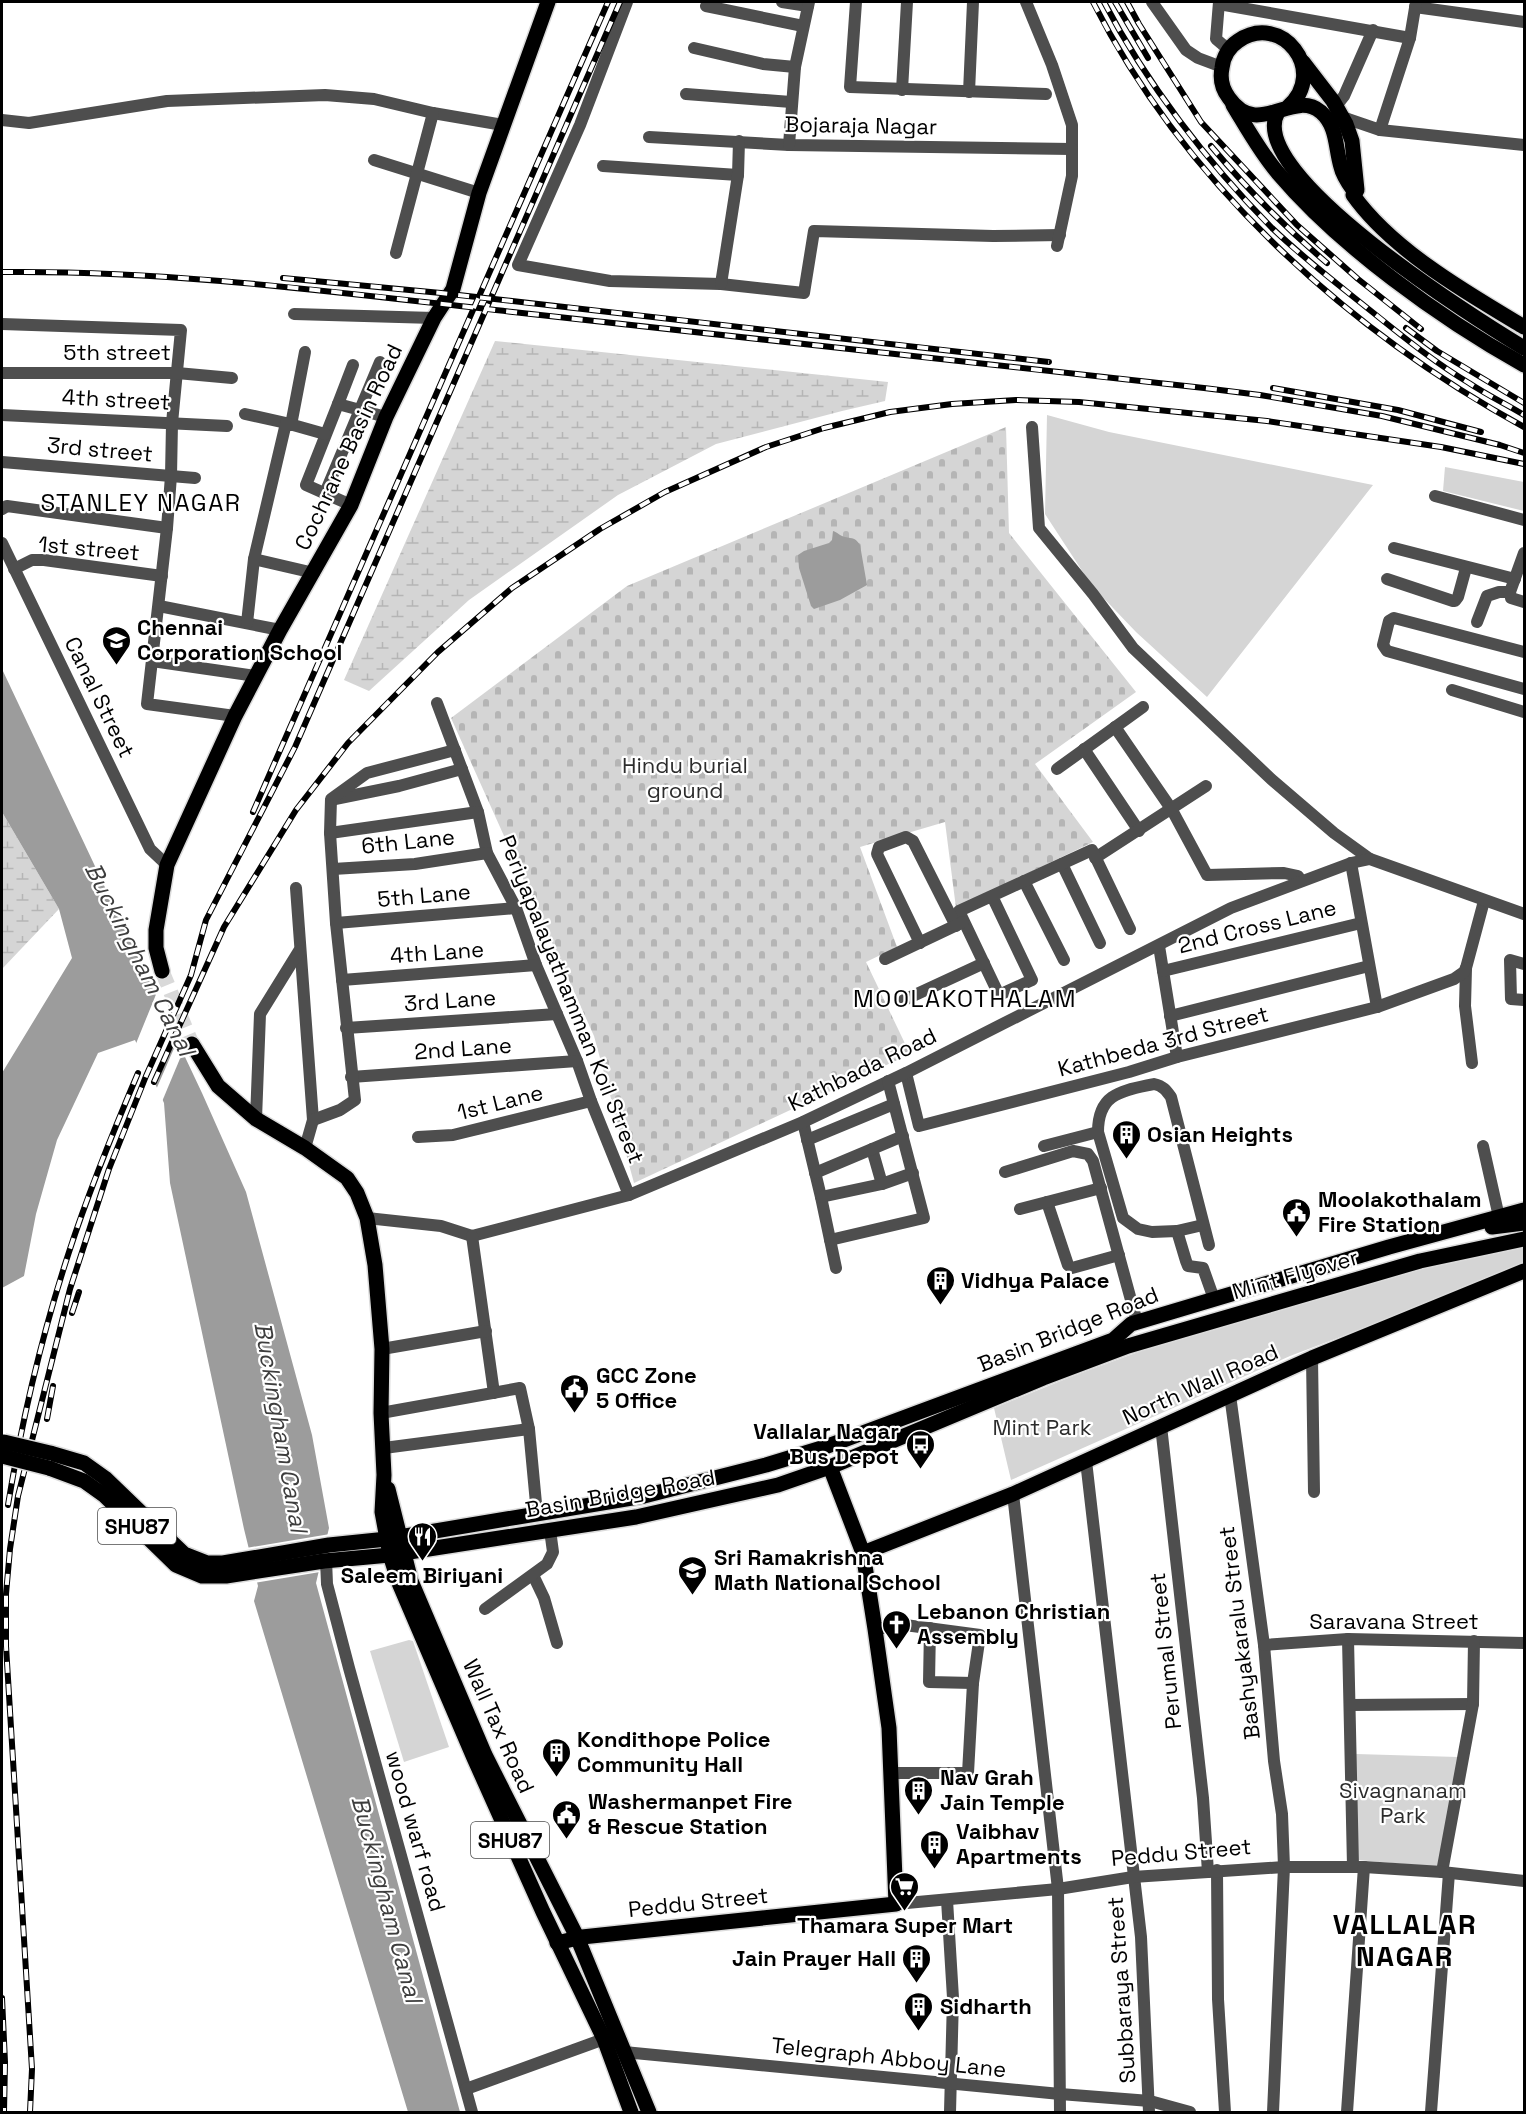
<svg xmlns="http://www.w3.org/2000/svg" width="1526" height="2114" font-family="'Space Grotesk',sans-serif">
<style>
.green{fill:#d5d5d5}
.wetland{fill:url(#wetland-marsh)}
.cemetery{fill:url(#cemetery-stones)}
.water{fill:#9c9c9c}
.pier{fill:#fff}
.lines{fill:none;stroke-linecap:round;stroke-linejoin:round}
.major-tunnel{stroke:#d9d9d9;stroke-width:15;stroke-dasharray:15 8;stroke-linecap:butt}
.major-casing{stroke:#dbdbdb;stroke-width:18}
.minor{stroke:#4e4e4e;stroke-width:12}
.major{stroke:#000;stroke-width:15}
.rail-casing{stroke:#000;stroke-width:6}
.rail{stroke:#fff;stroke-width:4;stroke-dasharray:11;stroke-linecap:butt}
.major-bridge-casing{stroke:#dbdbdb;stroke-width:18;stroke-linecap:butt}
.major-bridge{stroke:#000;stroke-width:15}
.labels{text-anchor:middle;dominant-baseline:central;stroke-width:4.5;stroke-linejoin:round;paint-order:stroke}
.shield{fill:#fff;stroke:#4c4c4c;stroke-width:1.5}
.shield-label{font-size:21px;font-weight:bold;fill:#000}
.street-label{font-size:22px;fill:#000;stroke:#fff}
.poi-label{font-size:22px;font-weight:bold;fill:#000;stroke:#fff;text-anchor:start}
.park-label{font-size:22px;fill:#2c2c2c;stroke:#fff}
.neighbourhood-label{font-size:24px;letter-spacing:1.5px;fill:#000;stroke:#fff}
.water-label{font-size:24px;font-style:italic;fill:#3d3d3d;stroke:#fff}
.district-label{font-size:28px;font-weight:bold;letter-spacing:1.5px;fill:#000;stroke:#fff}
</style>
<defs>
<pattern id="wetland-marsh" width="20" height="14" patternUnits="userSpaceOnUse" patternTransform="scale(1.5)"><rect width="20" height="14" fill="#d5d5d5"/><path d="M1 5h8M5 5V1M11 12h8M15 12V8" fill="none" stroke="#b5b5b5"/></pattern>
<pattern id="cemetery-stones" width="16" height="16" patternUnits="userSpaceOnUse" patternTransform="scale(1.5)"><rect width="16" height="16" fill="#d5d5d5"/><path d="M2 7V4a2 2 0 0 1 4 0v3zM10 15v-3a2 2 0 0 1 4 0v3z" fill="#b5b5b5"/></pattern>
</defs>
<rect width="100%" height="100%" fill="#fff"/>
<g class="green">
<polygon points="1047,415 1109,432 1373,485 1207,697 1136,632 1092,586 1045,514"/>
<polygon points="1445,467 1524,482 1524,511 1443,491"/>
<polygon points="1524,1246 1524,1262 1388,1319 1290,1356 1011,1480 994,1408 1073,1376 1171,1340 1437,1262"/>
<polygon points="409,1640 413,1641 449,1747 404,1762 370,1651"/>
<polygon points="1356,1754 1458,1757 1440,1867 1357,1860"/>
</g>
<g class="wetland">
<polygon points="495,341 888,382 885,401 842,411 716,444 618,495 469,600 369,691 344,680"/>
<polygon points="2,812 59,909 2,969"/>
</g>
<polygon class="cemetery" points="1006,427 1009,533 1136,692 1035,764 1093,842 956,908 945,822 860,847 897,947 866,962 910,1054 634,1183 594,1036 451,718 627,586"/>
<g class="water">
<path d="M833,531C837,532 840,536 845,537C853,539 855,537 860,545L867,585L840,600L814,609L811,606L799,568L798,555L804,551L829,543L832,540Z"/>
<polygon points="2,669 202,1093 246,1192 312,1435 329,1528 316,1583 460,2112 408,2112 254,1601 258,1586 244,1529 170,1183 164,1103 135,1040 98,1053 57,1140 36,1214 24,1276 2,1288 2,1073 72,958 59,909 2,812"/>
</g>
<g class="pier">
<polygon points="157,992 176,1032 153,1087 145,1070 146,1066 143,1065 135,1046"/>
<polygon points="179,1037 184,1049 161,1104 155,1092"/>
<polygon points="330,1534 320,1572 254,1583 246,1548"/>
</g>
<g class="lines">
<polyline class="major-tunnel" points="162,971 192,1044"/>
<defs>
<g id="major">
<polyline points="1303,62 1333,101 1346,124 1352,141 1357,190 1355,193"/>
<path d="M1233,105C1247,128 1260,152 1278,173C1341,247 1440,318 1524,365"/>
<path d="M1288,107C1329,71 1281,11 1238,41C1229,47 1223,57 1222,68C1220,78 1222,89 1229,98C1259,140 1292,88 1321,112C1338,127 1335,148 1341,167C1343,176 1349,184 1354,191L1353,195C1392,250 1467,293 1524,327"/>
<path d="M1278,112C1242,173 1479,321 1524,348"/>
<polyline points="162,971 156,948 156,930 167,865 235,716 280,630 351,505 386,417 434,318 453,289 479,193 548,2"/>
<polyline points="192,1044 218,1086 256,1119 305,1148 347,1178 357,1193 367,1218 375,1265 382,1349 381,1413 384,1475 382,1512 390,1555 399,1583 474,1758 543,1912 604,2039 631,2112"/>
<polyline points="1492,1227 1524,1223"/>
<polyline points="50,1453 84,1463 105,1478 184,1554 207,1563 223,1563 329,1545 387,1539 644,1496 766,1465 825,1447 1113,1340 1131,1324 1389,1247 1524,1210"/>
<polyline points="49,1468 84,1481 105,1496 176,1565 202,1576 226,1576 324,1561 390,1555 636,1517 778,1485 830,1467 1043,1378 1128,1346 1420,1261 1524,1239"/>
<polyline points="388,1489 411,1581 485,1755 577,1937 649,2112"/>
<polyline points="863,1553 1013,1494 1312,1358 1524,1271"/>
<polyline points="557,1943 582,1937 896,1904 889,1728 875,1629 863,1553 830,1467"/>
</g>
</defs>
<use href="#major" class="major-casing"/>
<g class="minor">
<polyline points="627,2 580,125 518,265 610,281 721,284 804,293 814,231 993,236 1060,235"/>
<polyline points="782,2 808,6"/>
<polyline points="856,2 850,87 1046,94"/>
<polyline points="1026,2 1052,65 1072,125 1072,176 1057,246"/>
<polyline points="1152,2 1186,50 1198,58 1222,67"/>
<polyline points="1219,2 1216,39 1229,50"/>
<polyline points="1219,4 1410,38"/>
<polyline points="706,6 803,26"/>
<polyline points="1415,7 1524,22"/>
<polyline points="694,48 763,64 795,67"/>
<polyline points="902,90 907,2"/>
<polyline points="969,92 973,2"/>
<polyline points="686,94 791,102"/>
<polyline points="1336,106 1344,96 1373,30"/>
<polyline points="1342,117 1380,130 1524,145"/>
<polyline points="2,120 29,123 167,101 325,95 374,99 433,113 503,125"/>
<polyline points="1380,130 1410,38 1416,2"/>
<polyline points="649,137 789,145 1072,149"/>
<polyline points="789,145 795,67 809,2"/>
<polyline points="374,160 479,193"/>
<polyline points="603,166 738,175"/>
<polyline points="396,253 433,113"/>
<polyline points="721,284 738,175 739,141"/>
<polyline points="294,314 434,318"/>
<polyline points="2,324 181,330 172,423 171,476 167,528 147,704 235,716"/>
<polyline points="2,373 177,373 232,378"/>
<polyline points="338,404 353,365"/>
<polyline points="245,414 286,423"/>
<polyline points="2,415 227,426"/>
<polyline points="291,425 305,352"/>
<polyline points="1032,427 1039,528 1093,594 1133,648 1271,779 1334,833 1370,859"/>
<polyline points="2,462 195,478"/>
<polyline points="325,493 380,362"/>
<polyline points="1435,496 1524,520"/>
<polyline points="351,505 306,485 338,404 386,417"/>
<polyline points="2,509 7,506 167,528"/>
<polyline points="2,543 150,849 167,865"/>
<polyline points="1394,548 1515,579"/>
<polyline points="1524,553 1510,592 1511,598 1524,602"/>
<polyline points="254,559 314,573"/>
<polyline points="14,569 32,560 44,560 162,576"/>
<polyline points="1387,579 1453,601 1455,601 1458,597 1466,568"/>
<polyline points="159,606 280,630"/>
<polyline points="1477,622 1487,596 1499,592 1510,592"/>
<polyline points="247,623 254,559 286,423 325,434"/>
<polyline points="1524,652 1394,618 1389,621 1383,645 1387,651 1524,689"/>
<polyline points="152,661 256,676"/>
<polyline points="1452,690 1524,712"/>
<polyline points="437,703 478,812 487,853 516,908 536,965 577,1061 591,1101 629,1195"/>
<polyline points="1115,727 1172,810 1207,875 1284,873 1298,876 1301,881"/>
<polyline points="1084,749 1139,831"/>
<polyline points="1057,769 1143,707"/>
<polyline points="335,799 399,786 462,769"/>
<polyline points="330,833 478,812"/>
<polyline points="1095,858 1206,786"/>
<polyline points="1351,863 1377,1007"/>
<polyline points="1062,864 1100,943"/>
<polyline points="333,869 415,864 487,853"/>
<polyline points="1024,881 1064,960"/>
<polyline points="296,888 313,1120 305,1148"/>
<polyline points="992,896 1032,980 999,995 959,911 1092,850 1130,929"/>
<polyline points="336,923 516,908"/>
<polyline points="920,943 877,854 879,847 906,837 913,841 956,926"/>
<polyline points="1159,946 1177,1057"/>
<polyline points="885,959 963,922"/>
<polyline points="1524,964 1510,960 1511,999 1524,1000"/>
<polyline points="1163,971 1361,923"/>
<polyline points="342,980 536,965"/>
<polyline points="904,1000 984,963"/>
<polyline points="1170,1016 1369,966"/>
<polyline points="346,1028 557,1014"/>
<polyline points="1472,1063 1465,1006 1466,968 1484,901"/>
<polyline points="906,1073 919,1126 1129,1072 1177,1057 1377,1007 1454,979 1464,972 1466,968"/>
<polyline points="351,1077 577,1061"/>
<polyline points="256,1119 260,1014 299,951"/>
<polyline points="313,1120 340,1110 355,1100 336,923 330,833 331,799 367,773 455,750"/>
<polyline points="803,1122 821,1197 836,1268"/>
<path d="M1098,1132C1098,1093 1122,1091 1154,1084C1163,1086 1166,1090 1171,1097L1209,1245"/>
<polyline points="418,1137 453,1135 591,1101"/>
<polyline points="807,1140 894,1104"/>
<polyline points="1044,1146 1098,1132 1123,1218 1138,1229 1152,1232 1177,1231 1186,1261 1188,1266 1203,1268 1214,1299"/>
<polyline points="1483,1146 1499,1217"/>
<polyline points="872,1149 882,1184"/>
<polyline points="1005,1172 1073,1151 1088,1154 1093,1161 1137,1322"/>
<polyline points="815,1173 903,1136"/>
<polyline points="821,1197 882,1184 913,1173"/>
<polyline points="1047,1202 1068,1265 1072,1268 1119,1255"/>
<polyline points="1020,1209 1101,1188"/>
<polyline points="367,1218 441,1226 472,1236 629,1195 803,1122 906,1073 1231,908 1351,863 1370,859 1524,914"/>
<polyline points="1177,1231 1203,1225"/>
<polyline points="472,1236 494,1393"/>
<polyline points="830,1240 924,1218 888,1081"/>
<polyline points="382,1349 486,1331"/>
<polyline points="1312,1358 1314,1492"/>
<polyline points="1230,1395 1264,1645 1274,1761 1282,1814 1284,1867 1273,2112"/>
<polyline points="381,1413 520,1388 529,1429 537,1514"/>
<polyline points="1161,1426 1203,1798 1208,1872"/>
<polyline points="384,1448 529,1429"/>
<polyline points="1086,1461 1141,1937 1149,2112"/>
<polyline points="1013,1494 1058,1889 1060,2112"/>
<polyline points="326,1560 327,1584 349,1668 472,2112"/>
<polyline points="533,1575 544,1598 557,1643"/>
<polyline points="485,1609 547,1564 553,1552 550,1530"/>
<polyline points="930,1628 929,1682 973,1683"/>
<polyline points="875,1629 905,1625 980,1635 973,1683 968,1773 890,1773"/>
<polyline points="1348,1639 1353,1866"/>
<polyline points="1264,1645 1348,1639 1524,1643"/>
<polyline points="1350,1705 1473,1704"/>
<polyline points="1217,1870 1218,1999 1225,2112"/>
<polyline points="1442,1872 1473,1704 1474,1641"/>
<polyline points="947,1900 953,1998 950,2112"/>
<polyline points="896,1904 1058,1889 1133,1877 1284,1867 1364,1867 1442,1872 1524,1881"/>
<polyline points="624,2052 1060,2094 1150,2101 1190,2112"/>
<polyline points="466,2089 604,2039"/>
<polyline points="1347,2112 1364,1867"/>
<polyline points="1431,2112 1449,1873"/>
</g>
<use href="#major" class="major"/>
<defs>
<g id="rail">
<path d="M1093,2C1185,183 1347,330 1524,427"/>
<path d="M1104,2C1146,83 1208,163 1272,228C1301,256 1335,282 1366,307C1400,334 1432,361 1469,383C1487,395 1506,404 1524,415"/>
<polyline points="1115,2 1148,58"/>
<polyline points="1127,2 1139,24 1201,122 1297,225 1358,279 1421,329"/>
<path d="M1211,146C1246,188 1286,228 1327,263"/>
<path d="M2,272C176,270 349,294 522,313C749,338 977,363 1204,388L1260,395L1382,416L1500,445L1524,453"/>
<polyline points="283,278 441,293 1049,362"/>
<polyline points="1406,328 1437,351 1524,403"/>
<polyline points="1273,388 1398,410 1481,432"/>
<polyline points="253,812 608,2"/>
<polyline points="154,1082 224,927 296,810 348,743 438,652 512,588 600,529 665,492 766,447 824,428 890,412 952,404 1016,400 1079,402 1267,421 1441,447 1524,464"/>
<polyline points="72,1313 79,1292"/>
<polyline points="47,1419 53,1386"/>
<path d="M8,1505C22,1420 42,1334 69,1252C89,1191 113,1132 138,1073"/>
<polyline points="2,1998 5,2062 4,2112"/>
<polyline points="30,2112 32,2069 6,1646 6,1594 10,1549 18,1496 70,1289 109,1169 146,1076 191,975 206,920 295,747 620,2"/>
</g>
</defs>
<use href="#rail" class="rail-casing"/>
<use href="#rail" class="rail"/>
<defs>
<g id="major-bridge">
<polyline points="4,1442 50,1453"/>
<polyline points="2,1456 49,1468"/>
</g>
</defs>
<use href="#major-bridge" class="major-bridge-casing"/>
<use href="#major-bridge" class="major-bridge"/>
</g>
<defs>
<symbol id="school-pin" viewBox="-11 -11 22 30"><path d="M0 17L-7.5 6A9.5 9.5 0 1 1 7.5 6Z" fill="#000" stroke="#fff"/><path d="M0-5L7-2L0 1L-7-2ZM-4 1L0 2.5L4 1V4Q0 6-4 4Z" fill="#fff"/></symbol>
<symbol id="building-pin" viewBox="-11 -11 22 30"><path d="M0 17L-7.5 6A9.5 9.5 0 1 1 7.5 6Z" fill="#000" stroke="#fff"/><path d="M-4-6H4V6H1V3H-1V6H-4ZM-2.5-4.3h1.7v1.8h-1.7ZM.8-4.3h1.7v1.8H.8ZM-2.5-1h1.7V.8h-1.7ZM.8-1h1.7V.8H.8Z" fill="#fff"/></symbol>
<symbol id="civic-pin" viewBox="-11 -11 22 30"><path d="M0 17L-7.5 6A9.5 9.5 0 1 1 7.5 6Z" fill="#000" stroke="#fff"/><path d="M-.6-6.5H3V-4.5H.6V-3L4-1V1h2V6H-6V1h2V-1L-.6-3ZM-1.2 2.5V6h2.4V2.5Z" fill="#fff"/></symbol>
<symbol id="bus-pin" viewBox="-11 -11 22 30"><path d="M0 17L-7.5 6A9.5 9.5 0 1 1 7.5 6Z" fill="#000" stroke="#fff"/><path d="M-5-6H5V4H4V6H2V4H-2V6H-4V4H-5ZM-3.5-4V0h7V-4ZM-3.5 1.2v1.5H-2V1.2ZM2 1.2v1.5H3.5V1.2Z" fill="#fff"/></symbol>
<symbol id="restaurant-pin" viewBox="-11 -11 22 30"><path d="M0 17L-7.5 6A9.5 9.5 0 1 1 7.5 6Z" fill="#000" stroke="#fff"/><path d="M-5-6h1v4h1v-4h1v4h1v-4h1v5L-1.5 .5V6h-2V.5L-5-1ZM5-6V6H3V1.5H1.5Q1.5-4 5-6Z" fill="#fff"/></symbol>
<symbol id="church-pin" viewBox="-11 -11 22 30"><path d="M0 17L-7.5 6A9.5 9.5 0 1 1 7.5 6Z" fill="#000" stroke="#fff"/><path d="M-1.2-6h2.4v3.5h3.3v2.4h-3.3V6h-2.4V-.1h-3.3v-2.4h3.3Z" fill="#fff"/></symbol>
<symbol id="supermarket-pin" viewBox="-11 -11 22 30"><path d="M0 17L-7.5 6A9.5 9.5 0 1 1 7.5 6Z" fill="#000" stroke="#fff"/><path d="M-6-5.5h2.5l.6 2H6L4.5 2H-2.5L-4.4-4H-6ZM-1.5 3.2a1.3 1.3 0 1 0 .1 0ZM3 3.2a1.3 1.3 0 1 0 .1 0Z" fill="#fff"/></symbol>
</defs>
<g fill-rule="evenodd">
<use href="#school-pin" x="100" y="624" width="33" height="45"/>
<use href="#building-pin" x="1110" y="1118" width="33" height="45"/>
<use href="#civic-pin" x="1280" y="1196" width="33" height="45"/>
<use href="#building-pin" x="924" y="1264" width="33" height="45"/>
<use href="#civic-pin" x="558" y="1372" width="33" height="45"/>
<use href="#bus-pin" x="904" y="1428" width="33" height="45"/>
<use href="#restaurant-pin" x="406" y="1520" width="33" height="45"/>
<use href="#school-pin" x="676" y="1554" width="33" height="45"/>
<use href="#church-pin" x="880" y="1608" width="33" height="45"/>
<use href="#building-pin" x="540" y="1736" width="33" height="45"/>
<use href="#building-pin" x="902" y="1774" width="33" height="45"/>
<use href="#civic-pin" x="550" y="1798" width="33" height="45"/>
<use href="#building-pin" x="918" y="1828" width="33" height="45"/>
<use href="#supermarket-pin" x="888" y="1870" width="33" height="45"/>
<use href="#building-pin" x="900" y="1942" width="33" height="45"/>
<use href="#building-pin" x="902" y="1990" width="33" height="45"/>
</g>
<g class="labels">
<g class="shield">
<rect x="98" y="1508" width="78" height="36" rx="4.5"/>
<rect x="471" y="1822" width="78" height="36" rx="4.5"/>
</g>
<g class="shield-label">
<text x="137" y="1526">SHU87</text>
<text x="510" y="1840">SHU87</text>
</g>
<g class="street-label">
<text transform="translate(861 125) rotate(1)">Bojaraja Nagar</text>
<text x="117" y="352">5th street</text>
<text transform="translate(116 399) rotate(3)">4th street</text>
<text transform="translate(348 447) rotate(-65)">Cochrane Basin Road</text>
<text transform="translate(100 449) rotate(5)">3rd street</text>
<text transform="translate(89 548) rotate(5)">1st street</text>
<text transform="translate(100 697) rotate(64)">Canal Street</text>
<text transform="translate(408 841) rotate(-6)">6th Lane</text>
<text transform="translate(424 895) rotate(-5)">5th Lane</text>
<text transform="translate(1257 926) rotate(-14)">2nd Cross Lane</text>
<text transform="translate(437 952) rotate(-4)">4th Lane</text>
<text transform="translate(572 999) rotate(68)">Periyapalayathamman Koil Street</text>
<text transform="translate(450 1000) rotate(-4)">3rd Lane</text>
<text transform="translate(1163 1041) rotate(-15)">Kathbeda 3rd Street</text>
<text transform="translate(463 1048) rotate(-4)">2nd Lane</text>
<text transform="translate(862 1069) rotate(-26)">Kathbada Road</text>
<text transform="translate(500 1102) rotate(-14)">1st Lane</text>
<text transform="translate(1295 1274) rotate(-16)">Mint Flyover</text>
<text transform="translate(1068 1329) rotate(-22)">Basin Bridge Road</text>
<text transform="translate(1200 1384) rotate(-24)">North Wall Road</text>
<text transform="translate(620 1493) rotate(-10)">Basin Bridge Road</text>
<text x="1394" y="1621">Saravana Street</text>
<text transform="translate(1239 1633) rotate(-97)">Bashyakaralu Street</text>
<text transform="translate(1165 1651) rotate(-96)">Perumal Street</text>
<text transform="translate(499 1726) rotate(66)">Wall Tax Road</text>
<text transform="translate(416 1831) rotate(74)">wood warf road</text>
<text transform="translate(1181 1852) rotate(-5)">Peddu Street</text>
<text transform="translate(698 1902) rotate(-6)">Peddu Street</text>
<text transform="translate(1121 1990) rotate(-94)">Subbaraya Street</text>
<text transform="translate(889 2057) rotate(6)">Telegraph Abboy Lane</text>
</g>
<g class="poi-label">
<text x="137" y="627">Chennai<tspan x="137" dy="25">Corporation School</tspan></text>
<text x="1147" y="1134">Osian Heights</text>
<text x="1318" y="1199">Moolakothalam<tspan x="1318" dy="25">Fire Station</tspan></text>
<text x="961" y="1280">Vidhya Palace</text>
<text x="596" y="1375">GCC Zone<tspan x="596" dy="25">5 Office</tspan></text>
<text x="899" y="1431" text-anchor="end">Vallalar Nagar<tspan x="899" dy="25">Bus Depot</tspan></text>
<text x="714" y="1557">Sri Ramakrishna<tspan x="714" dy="25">Math National School</tspan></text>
<text x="422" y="1575" text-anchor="middle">Saleem Biriyani</text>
<text x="917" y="1611">Lebanon Christian<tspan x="917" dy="25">Assembly</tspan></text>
<text x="577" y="1739">Kondithope Police<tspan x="577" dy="25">Community Hall</tspan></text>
<text x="940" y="1777">Nav Grah<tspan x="940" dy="25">Jain Temple</tspan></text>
<text x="588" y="1801">Washermanpet Fire<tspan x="588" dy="25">&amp; Rescue Station</tspan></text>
<text x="956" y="1831">Vaibhav<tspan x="956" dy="25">Apartments</tspan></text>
<text x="905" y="1925" text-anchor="middle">Thamara Super Mart</text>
<text x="896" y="1958" text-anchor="end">Jain Prayer Hall</text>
<text x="940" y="2006">Sidharth</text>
</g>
<g class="park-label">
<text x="685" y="765">Hindu burial<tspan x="685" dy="25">ground</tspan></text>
<text x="1042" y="1427">Mint Park</text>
<text x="1403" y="1790">Sivagnanam<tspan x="1403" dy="25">Park</tspan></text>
</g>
<g class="neighbourhood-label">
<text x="141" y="502">STANLEY NAGAR</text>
<text x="965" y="998">MOOLAKOTHALAM</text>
</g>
<g class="water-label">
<text transform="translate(140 959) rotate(63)">Buckingham Canal</text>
<text transform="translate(281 1427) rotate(80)">Buckingham Canal</text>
<text transform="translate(387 1899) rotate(75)">Buckingham Canal</text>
</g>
<g class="district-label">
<text x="1405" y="1924">VALLALAR<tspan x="1405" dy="32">NAGAR</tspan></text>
</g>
</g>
<rect width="1526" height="2114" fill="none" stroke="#000000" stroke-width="6"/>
</svg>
